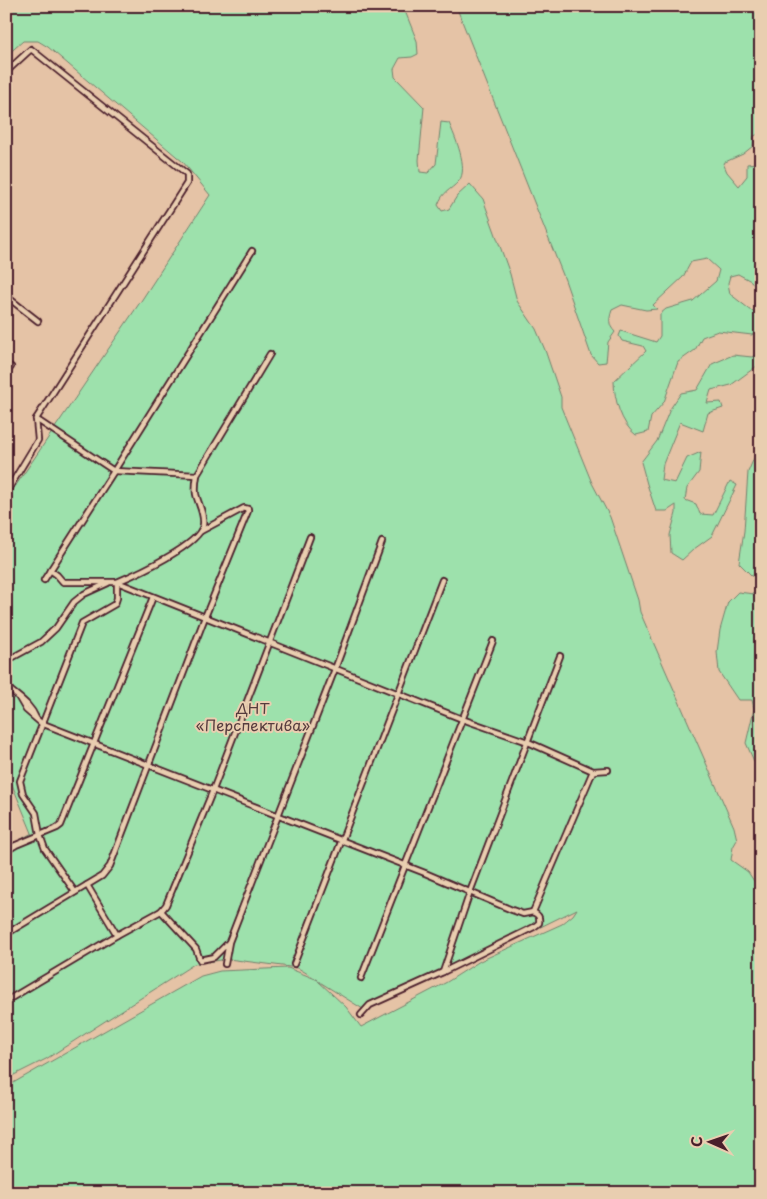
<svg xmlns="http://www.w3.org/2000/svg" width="767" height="1199" font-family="'Playpen Sans',sans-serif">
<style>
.green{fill:#9de1ac;stroke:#74806c;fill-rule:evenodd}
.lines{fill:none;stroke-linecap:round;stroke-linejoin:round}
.minor-casing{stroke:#4a1f2b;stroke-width:8}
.minor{stroke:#e9ceb0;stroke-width:4.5}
.labels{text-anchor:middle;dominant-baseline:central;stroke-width:4;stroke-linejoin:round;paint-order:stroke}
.park-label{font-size:15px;fill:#563c3e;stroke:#e9ceb0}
</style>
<rect width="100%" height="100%" fill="#e5c3a6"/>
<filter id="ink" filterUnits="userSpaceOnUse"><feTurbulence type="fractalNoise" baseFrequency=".02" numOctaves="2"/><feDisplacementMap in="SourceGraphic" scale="10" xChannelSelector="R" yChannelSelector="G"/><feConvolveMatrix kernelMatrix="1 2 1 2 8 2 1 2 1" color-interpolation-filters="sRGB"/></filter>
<g filter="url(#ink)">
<g class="green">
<path d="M6,6H403L417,41L418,54L412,57L400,58L394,69L395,77L424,107L419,160L420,172L428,173L436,164L441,122L449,123C455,137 469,168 459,181C450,191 443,191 438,205L442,211L449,209L457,196L470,184L483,199L510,274L517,301L536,329L545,350L561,397V407L592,483L610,517L638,600L640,612L734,827L737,840L733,847L731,860L748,872L756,884V903L761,918V1193H6V1087L201,976L220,971L288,968L318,980L298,968L228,959L194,964L46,1059L6,1079V848L32,833L6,770V500L143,298L210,195L183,162L48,47L38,41H23L6,56ZM577,909L573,915L562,924L480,961L447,982L361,1027L346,1007L318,981L363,1009L429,982Z"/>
<path d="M456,6H761V133L754,136L753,146L743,154L723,163L727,172L739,186L747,176V164L757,163L761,169L758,185L761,199V293L751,281L738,274L730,276L728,283L730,294L757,315L759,330L752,335L718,331L702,337L695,350L678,362L664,402L651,417L648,432L636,435C621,424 614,399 614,381L646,351L643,346L622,341L619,336L621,331L656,342L660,336V314L666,309L693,301L716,281L719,270L707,259L691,262L683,277L653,305L657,309L646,310L622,305L612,310C609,319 608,325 615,332L608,342L606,362L598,363L591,355L565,280Z"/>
<polygon points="761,351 761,363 731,385 711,390 707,403 721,402 723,408 708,413 703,431 680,422 663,464 661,480 675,483 687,458 701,452 699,472 687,488 685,500 696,504 700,514 713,515 730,481 737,485 712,536 694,549 682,560 671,553 670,535 676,513 676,505 667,511 656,511 647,484 641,462 657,441 670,409 681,393 697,390 712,364 733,355 752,357"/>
<polygon points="761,442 761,576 752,576 739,563 744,531 748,472"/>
<polygon points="738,592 754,594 761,594 761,777 746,743 754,709 752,700 738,700 719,672 717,652 720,630 728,602"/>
</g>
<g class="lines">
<defs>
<g id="minor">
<polyline points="6,72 31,49 187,174 187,183 36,419 38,440 6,493"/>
<polyline points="6,296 38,321"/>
<polyline points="6,364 11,367 6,373"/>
<polyline points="36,419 114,471 197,475"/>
<polyline points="50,570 57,575 63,582 117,582 462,719 528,742 593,771 608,770"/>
<polyline points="44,580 114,471 252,251"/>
<polyline points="6,661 41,642 56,628 74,602 84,594 108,583"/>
<path d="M6,686C17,697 30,703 36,718"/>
<polyline points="19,698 26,710 41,723 425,873 512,910 523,914 533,912"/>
<polyline points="6,851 16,845 57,828 61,825 153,597"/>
<polyline points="87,885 117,935"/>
<path d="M75,892L45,849L40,835L36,813L23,794L20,781L82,623L115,604L117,598V582C136,574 200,545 203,525C205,514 198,504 196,494C195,488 196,481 197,475L270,354"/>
<polyline points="161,911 196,949 200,960 214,957 228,943"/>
<polyline points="533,912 593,771"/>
<polyline points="6,934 102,876 110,866 205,617 248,511 248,509 244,508 201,531"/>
<polyline points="225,964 229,942 335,669 382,542"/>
<polyline points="294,964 442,580"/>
<polyline points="443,972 470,892 560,656"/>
<polyline points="361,978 493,641"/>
<polyline points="6,1001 117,935 161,911 166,905 213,790 310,537"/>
<path d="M361,1015L370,1005L443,972L534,927L539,923C540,916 538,915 533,912"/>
</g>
</defs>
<use href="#minor" class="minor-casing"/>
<use href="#minor" class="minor"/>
</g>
</g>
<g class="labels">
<g class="park-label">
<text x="253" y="707">ДНТ<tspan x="253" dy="17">«Перспектива»</tspan></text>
</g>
</g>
<rect width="767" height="1199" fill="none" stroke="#e9ceb0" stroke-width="25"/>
<rect x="12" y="12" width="742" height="1174" fill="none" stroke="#4a1f2b" stroke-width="2" filter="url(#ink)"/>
<g transform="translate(710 1142) rotate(272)" stroke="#e9ceb0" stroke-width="4" paint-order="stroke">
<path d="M0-4L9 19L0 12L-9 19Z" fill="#4a1f2b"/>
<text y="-8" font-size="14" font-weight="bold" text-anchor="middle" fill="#4a1f2b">С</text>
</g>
</svg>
